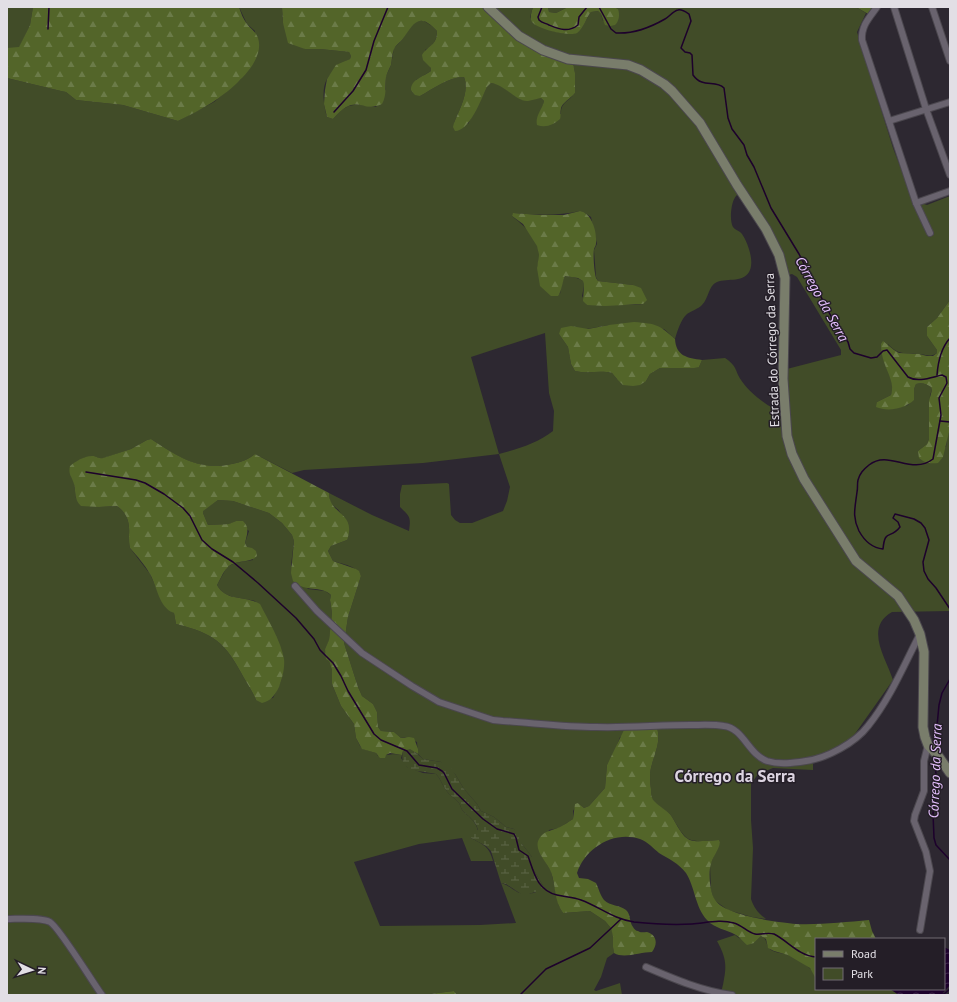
<svg xmlns="http://www.w3.org/2000/svg" width="957" height="1002" font-family="'PT Sans',sans-serif">
<style>
.green{fill:#414c28;fill-rule:evenodd}
.forest{fill:url(#forest-firs)}
.wetland{fill:url(#wetland-marsh)}
.water{fill:url(#water-waves)}
.lines{fill:none;stroke-linecap:round;stroke-linejoin:round}
.stream{stroke:#1d012c;stroke-width:1.5}
.street-casing{stroke:#4b474e;stroke-width:8}
.secondary-casing{stroke:#4b474e;stroke-width:11}
.street{stroke:#69636e;stroke-width:6}
.secondary{stroke:#797d6b;stroke-width:9}
.labels{text-anchor:middle;dominant-baseline:central;stroke-width:3;stroke-linejoin:round;paint-order:stroke}
.street-label{font-size:13px;fill:#e2dfe5;stroke:#241e27}
.water-label{font-size:14px;font-style:italic;fill:#e6c0ff;stroke:#241e27}
.district-label{font-size:17px;font-weight:bold;fill:#dcd4e1;stroke:#241e27}
</style>
<defs>
<pattern id="forest-firs" width="22" height="20" patternUnits="userSpaceOnUse"><rect width="22" height="20" fill="#536529"/><path d="M5 1l3.5 6h-7zM16 11l3.5 6h-7z" fill="#6b7b48"/></pattern>
<pattern id="wetland-marsh" width="20" height="14" patternUnits="userSpaceOnUse"><rect width="20" height="14" fill="#414c28"/><path d="M1 5h8M5 5V1M11 12h8M15 12V8" fill="none" stroke="#5c6547"/></pattern>
<pattern id="water-waves" width="16" height="10" patternUnits="userSpaceOnUse"><rect width="16" height="10" fill="#1d012c"/><path d="M0 5q4-4 8 0t8 0" fill="none" stroke="#3e264a"/></pattern>
</defs>
<rect width="100%" height="100%" fill="#2d2831"/>
<g class="green">
<polygon points="7,7 33,7 30,25 19,48 7,48"/>
<path d="M239,7H282L283,23L305,49H320L349,52L351,56L350,59L346,61C340,66 331,72 327,79C321,89 324,107 327,117L333,119C348,101 355,104 376,107L386,89V76L391,65L394,48L402,40L412,24L417,21H424L432,26L437,31C437,41 433,45 425,50L431,68V71L416,80L420,96C433,89 448,77 464,77C470,91 459,110 454,123L468,124L487,87L491,83L498,84L522,100L541,98L544,101L543,105L539,114H561C560,103 569,101 575,93V73L573,63L542,52L484,7H533L530,17L533,23C544,28 569,39 579,31C583,28 587,17 591,12L598,11L601,14L603,21L618,9L614,7H856L866,13L857,32L893,148L913,200L927,205L950,196V300L937,318L927,327V336L937,350V353C929,358 926,354 918,354C904,353 898,355 888,344L893,389L891,395L877,402L892,409L908,405L914,395V389L916,384C922,382 926,384 931,387L932,390L930,395L929,439L927,444L918,451L946,447L947,438L950,428V611L892,612C864,628 886,658 893,680L852,738L813,760V770L773,768L758,774L751,784V820L753,848L751,899C754,908 758,913 766,919L752,917L728,910L714,900L711,890L710,865L720,842L719,840C687,842 688,844 672,817C668,810 658,807 653,801C651,798 651,792 651,789C650,784 650,778 650,773C652,758 662,743 657,728L620,737L616,748L607,765L605,788L589,806L584,808L578,803L573,811V819L559,828L549,830L541,855L551,871L559,906L563,913L590,911L605,921L611,928L614,936L613,947L614,953L607,958L601,977L594,990L596,991L620,983L622,995H457L454,991L422,995H7V78L61,91L66,92L76,100L123,105L178,121L214,102L241,79L255,31L247,24ZM737,195H741L782,261L788,275L792,274L797,277L841,350V355L783,370L782,411C771,411 747,390 741,380C734,369 738,367 725,358L702,360L699,367L660,368L650,374L646,381L617,379L612,373C600,370 588,374 575,371L571,364L568,347L559,334L609,325L664,329L675,339C677,332 681,319 687,314C691,311 698,309 702,305C709,298 708,286 717,282C728,278 745,283 750,270C754,260 748,243 742,234C740,231 735,230 733,227C729,220 731,200 737,195ZM580,211L583,212L591,217L597,244L594,250L596,277L598,281L633,285L643,304L634,305H587L582,296L584,286L583,281C577,277 572,277 565,276L562,283L560,294L537,268C538,264 539,259 539,255C539,238 524,226 512,216L513,214L515,213C537,215 558,216 580,211ZM545,333L549,393L554,411L553,431C538,443 518,449 499,454L471,357ZM151,439C179,457 197,471 232,464C241,462 248,460 255,454L292,473L304,470L423,463L499,454L510,487L507,501L503,511L472,523H460L455,520L451,515L449,484L447,483L402,485L400,494V507C410,517 411,516 409,531L372,515L329,493C329,508 337,505 341,514C344,522 345,531 347,540L331,546L328,551L333,561C342,564 358,566 361,576L348,617L344,643L358,687L362,696L373,704L377,712L378,727L381,731L394,732L401,738L405,737L417,742L418,754L423,759L441,762L455,774L464,789L477,804L481,811L494,817L506,827L514,829L522,844L532,857V867L545,889C539,891 532,894 526,894C517,895 510,885 501,883L516,923L480,925L380,926L354,862L419,844L462,838L471,861H493C489,846 484,845 471,838L478,831C476,821 469,817 463,811C461,809 461,806 459,803C455,798 449,795 446,790C442,785 441,779 436,774L423,773L407,767L401,758L402,755C392,753 388,755 378,756L376,753L363,749L360,746L356,738L354,724L341,706L332,684V670L325,649L329,641L332,613L330,600L331,595L325,591L308,589L291,565L294,541L292,535L282,523L269,513L233,501L218,500L203,510V513L208,525L230,524L236,521L249,531L245,543L253,560L235,563L227,567L217,585C224,599 240,597 255,601L284,660L281,681L273,698L256,700C253,692 248,685 244,678C225,642 215,634 176,624L174,613L163,603L150,574L130,548C129,544 129,540 129,535C130,522 127,513 117,506L99,507L76,498L74,483L70,466L83,458L94,456L101,459L131,449L147,440Z"/>
<polygon points="548,7 568,7 556,13 549,12"/>
<path d="M735,935L739,938L754,943L761,936C768,938 765,946 771,950C776,953 781,953 786,954C795,957 813,968 816,976C817,980 816,985 816,989H890L899,995H719C722,991 723,985 724,979C727,963 725,956 717,941Z"/>
</g>
<g class="forest">
<path d="M33,7H239C241,13 243,19 247,24C251,29 256,32 258,38C266,62 231,90 213,102C202,109 190,115 178,121L123,105L76,100L66,92L61,91L7,78V48L19,47L30,25Z"/>
<path d="M282,7H484L516,37L573,63L575,73V93C571,98 562,103 561,108C560,112 561,116 560,119C553,125 546,128 537,125C535,116 542,110 544,101L541,98C537,99 532,100 528,101C517,102 505,85 491,83L487,87C481,99 470,131 455,131L453,127L454,123C459,110 470,91 464,77C448,77 433,89 420,96L415,95L411,90C411,79 423,77 431,71V68L423,60L422,55C429,44 437,46 437,31C418,10 413,25 402,40C399,43 395,46 394,49C392,54 392,60 391,65C389,69 387,73 386,77C385,86 387,95 382,104C361,114 357,91 333,119L327,117L324,104L325,90L327,79L336,65L350,59L351,56L349,52L320,49H305L288,43L283,23Z"/>
<path d="M533,7H548L549,12L556,13L568,7H614L618,9C620,15 619,21 615,25L610,26L605,25L601,14L598,11L591,12C586,18 584,28 577,33C570,37 537,29 532,22C529,18 532,11 533,7Z"/>
<polygon points="856,7 877,7 870,15"/>
<path d="M580,211C592,213 597,232 596,243C596,246 595,246 594,249C593,255 594,271 596,278L598,281L633,285L641,288L647,300L643,304L605,306L587,305L583,301L584,286L583,281L578,278L565,276C562,282 562,291 558,296H551L540,286L537,268L539,255L537,246L523,224L512,216L513,213L540,215H564Z"/>
<path d="M950,300V428L943,457L938,463C930,464 925,463 919,458L918,451L927,444L929,439V401L932,390L931,387C926,384 922,382 916,384L914,389V400C904,409 888,412 876,407L877,402L891,395C895,384 888,374 884,362C882,356 881,350 881,344L883,341L894,350L899,353L919,354L927,356H933L937,353V350L927,336V327L937,318Z"/>
<path d="M634,322C657,324 658,324 675,339C676,356 687,358 702,360L699,367L694,368H660L650,374L646,381L640,385L633,386L623,385L617,379L612,373C600,370 588,374 575,371L571,364L568,347L559,334L561,328L571,326L588,329L609,325Z"/>
<path d="M151,439C179,457 198,471 232,464C241,462 248,460 255,454L329,493C329,515 357,512 347,540L331,546L328,551L333,561L356,569L359,571L361,576L348,617L344,643L358,687L362,696L373,704L377,712L378,727L381,731L394,732L401,738L409,737L414,738L418,749V754L415,752L403,751L402,755L390,753L386,755L385,758H380L376,753L362,749L356,738L354,724L341,706L332,684V670L329,661L326,659L325,649L329,640L332,613L330,600L331,595C321,585 305,593 293,581L291,573L294,541L292,535L282,523L269,513L233,501L218,500L203,511V513L208,525L229,524L236,521H243C250,528 247,534 245,543L247,547L252,548L256,551L257,556C249,564 234,559 227,568C223,572 220,580 217,585C226,602 245,595 260,604C268,620 281,641 284,659C285,668 282,679 279,687C275,695 271,701 262,703L256,700C253,692 248,685 244,678C225,642 215,634 176,624L174,613C159,608 157,586 150,574C145,565 137,556 130,548C129,544 129,540 129,535C130,522 127,513 117,506L99,507L81,506C74,499 76,493 74,484C72,476 68,475 70,466C76,461 85,455 94,456C98,457 99,459 103,458L131,449L147,440Z"/>
<path d="M625,728H657C662,743 652,758 650,773C650,778 650,784 651,789C651,792 651,798 654,801C659,807 668,810 672,817C688,845 687,842 719,840L720,842C719,850 713,856 711,864C708,872 710,893 715,900C726,916 777,922 796,924C820,925 846,922 869,920L872,931L876,939H816L815,977L810,968L788,955L774,951L768,948L766,939L761,936L754,943L747,945C743,942 741,938 736,935C726,929 715,929 707,920C695,907 695,887 686,873C678,863 669,859 659,853C653,848 648,842 640,839C614,830 585,848 577,873L579,878L588,879L596,883C599,889 600,895 604,900C610,906 620,905 626,910C631,914 629,922 633,927C634,929 636,931 638,931C640,933 644,932 647,932C657,935 658,944 652,952C640,952 624,959 614,953L613,947V936L611,928L605,921L590,911L563,913C554,901 556,886 551,872C547,862 533,850 539,839C544,830 552,831 560,827C564,825 568,822 573,819L575,804L578,803L584,808L589,806L605,788L607,765Z"/>
<polygon points="454,991 457,995 422,995"/>
</g>
<path class="wetland" d="M410,749L415,752L423,759L441,762L448,764L455,774L464,789L477,804L481,811L494,817L506,827L514,829L521,834L522,844L532,857V867L545,889V893L535,892L526,895L521,894L506,884L501,883L491,851L486,846L471,838L470,834L472,832L478,830C476,821 469,817 463,811C461,809 461,806 459,803C455,798 449,795 446,790C442,785 441,779 436,774C421,770 398,774 403,751Z"/>
<polygon class="water" points="944,947 950,950 950,985 941,995 899,995 890,989 944,989"/>
<g class="lines">
<g class="stream">
<path d="M542,7L538,17L539,20C542,23 545,23 549,25C559,29 568,33 578,25L579,17L587,7"/>
<path d="M599,7L611,29L616,33C632,34 651,27 665,19C669,17 673,11 678,10C682,9 686,12 689,14L691,21L681,48L685,52L690,53L692,55L693,75C703,89 715,79 724,88L728,118L732,129L744,145L747,155L754,167L771,208L799,254L836,326L848,342L850,349L854,353L871,358L877,357L883,351L887,350L908,377C918,383 932,377 942,375L946,377L947,383L939,398L941,415L933,459C911,476 889,449 869,465C863,470 860,473 858,480C857,484 858,488 857,492C855,508 852,517 859,531C864,540 872,548 883,549C885,528 890,540 900,527L898,522L893,518L895,514L914,519L921,523L925,528L929,540L923,562L924,571L928,579L936,588L950,609"/>
<polyline points="48,29 49,7"/>
<polyline points="334,112 353,91 366,70 374,41 388,7"/>
<path d="M937,375C938,362 941,348 950,338"/>
<polyline points="940,421 950,422"/>
<path d="M86,472L136,480L145,483L164,494L183,508L190,516L202,540L212,549L233,562L258,583L296,618L314,639L320,650L333,663L341,676L348,691L374,734L381,740L407,751L419,765L437,768L442,771L444,773L452,789L483,819L497,829L514,834L516,838L519,850L528,856C534,873 537,890 557,895C565,897 573,897 581,900C600,907 613,919 634,922C653,924 673,925 692,924C706,923 720,919 734,923C742,925 748,933 755,934C762,935 767,932 774,934C788,941 799,956 816,957"/>
<polyline points="935,747 939,705 942,693 950,679"/>
<polyline points="935,758 937,794 933,813 934,838 936,845 950,860"/>
<polyline points="940,994 944,994 950,989"/>
<polyline points="520,995 546,969 590,948 621,919"/>
</g>
<defs>
<g id="street">
<path d="M877,7C869,18 861,26 862,40L916,203L930,233"/>
<polyline points="894,7 926,109 950,175"/>
<polyline points="932,7 950,61"/>
<polyline points="889,121 950,102"/>
<polyline points="916,203 950,191"/>
<path d="M295,586L317,611L362,653L412,686L439,702L493,720L503,721C534,723 565,727 596,727C628,728 659,725 690,725C701,725 713,724 724,726C743,728 749,755 767,761C780,765 793,763 806,761C827,758 855,743 868,726C890,699 904,665 920,634"/>
<path d="M7,919C18,919 41,917 50,922C59,927 93,983 102,995"/>
<polyline points="920,930 930,871 926,852 914,821 915,815 924,791 924,761 928,745"/>
<path d="M646,967C674,979 702,991 732,995"/>
</g>
<polyline id="secondary" points="488,7 519,36 543,50 568,59 628,65 641,70 664,84 672,91 700,123 737,185 766,229 779,255 785,278 783,379 787,436 792,454 804,479 856,561 898,596 914,620 920,634 924,652 923,727 925,737 928,745 939,757 950,773"/>
</defs>
<use href="#street" class="street-casing"/>
<use href="#secondary" class="secondary-casing"/>
<use href="#street" class="street"/>
<use href="#secondary" class="secondary"/>
</g>
<g class="labels">
<g class="street-label">
<text transform="translate(772 350) rotate(-92)">Estrada do Córrego da Serra</text>
</g>
<g class="water-label">
<text transform="translate(822 299) rotate(61)">Córrego da Serra</text>
<text transform="translate(935 771) rotate(-88)">Córrego da Serra</text>
</g>
<g class="district-label">
<text x="735" y="776">Córrego da Serra</text>
</g>
</g>
<rect width="957" height="1002" fill="none" stroke="#e2dfe5" stroke-width="16"/>
<rect x="815" y="938" width="130" height="52" fill="#241e27" stroke="#706b73"/>
<rect x="823" y="951" width="20" height="6" fill="#797d6b" stroke="#706b73"/>
<text x="851" y="958" font-size="12" fill="#e2dfe5">Road</text>
<rect x="823" y="968" width="20" height="12" fill="#414c28" stroke="#706b73"/>
<text x="851" y="978" font-size="12" fill="#e2dfe5">Park</text>
<g transform="translate(32 970) rotate(94)" stroke="#241e27" stroke-width="3" paint-order="stroke">
<path d="M0-3L7 15L0 10L-7 15Z" fill="#e2dfe5"/>
<text y="-6" font-size="11" font-weight="bold" text-anchor="middle" fill="#e2dfe5">N</text>
</g>
</svg>
